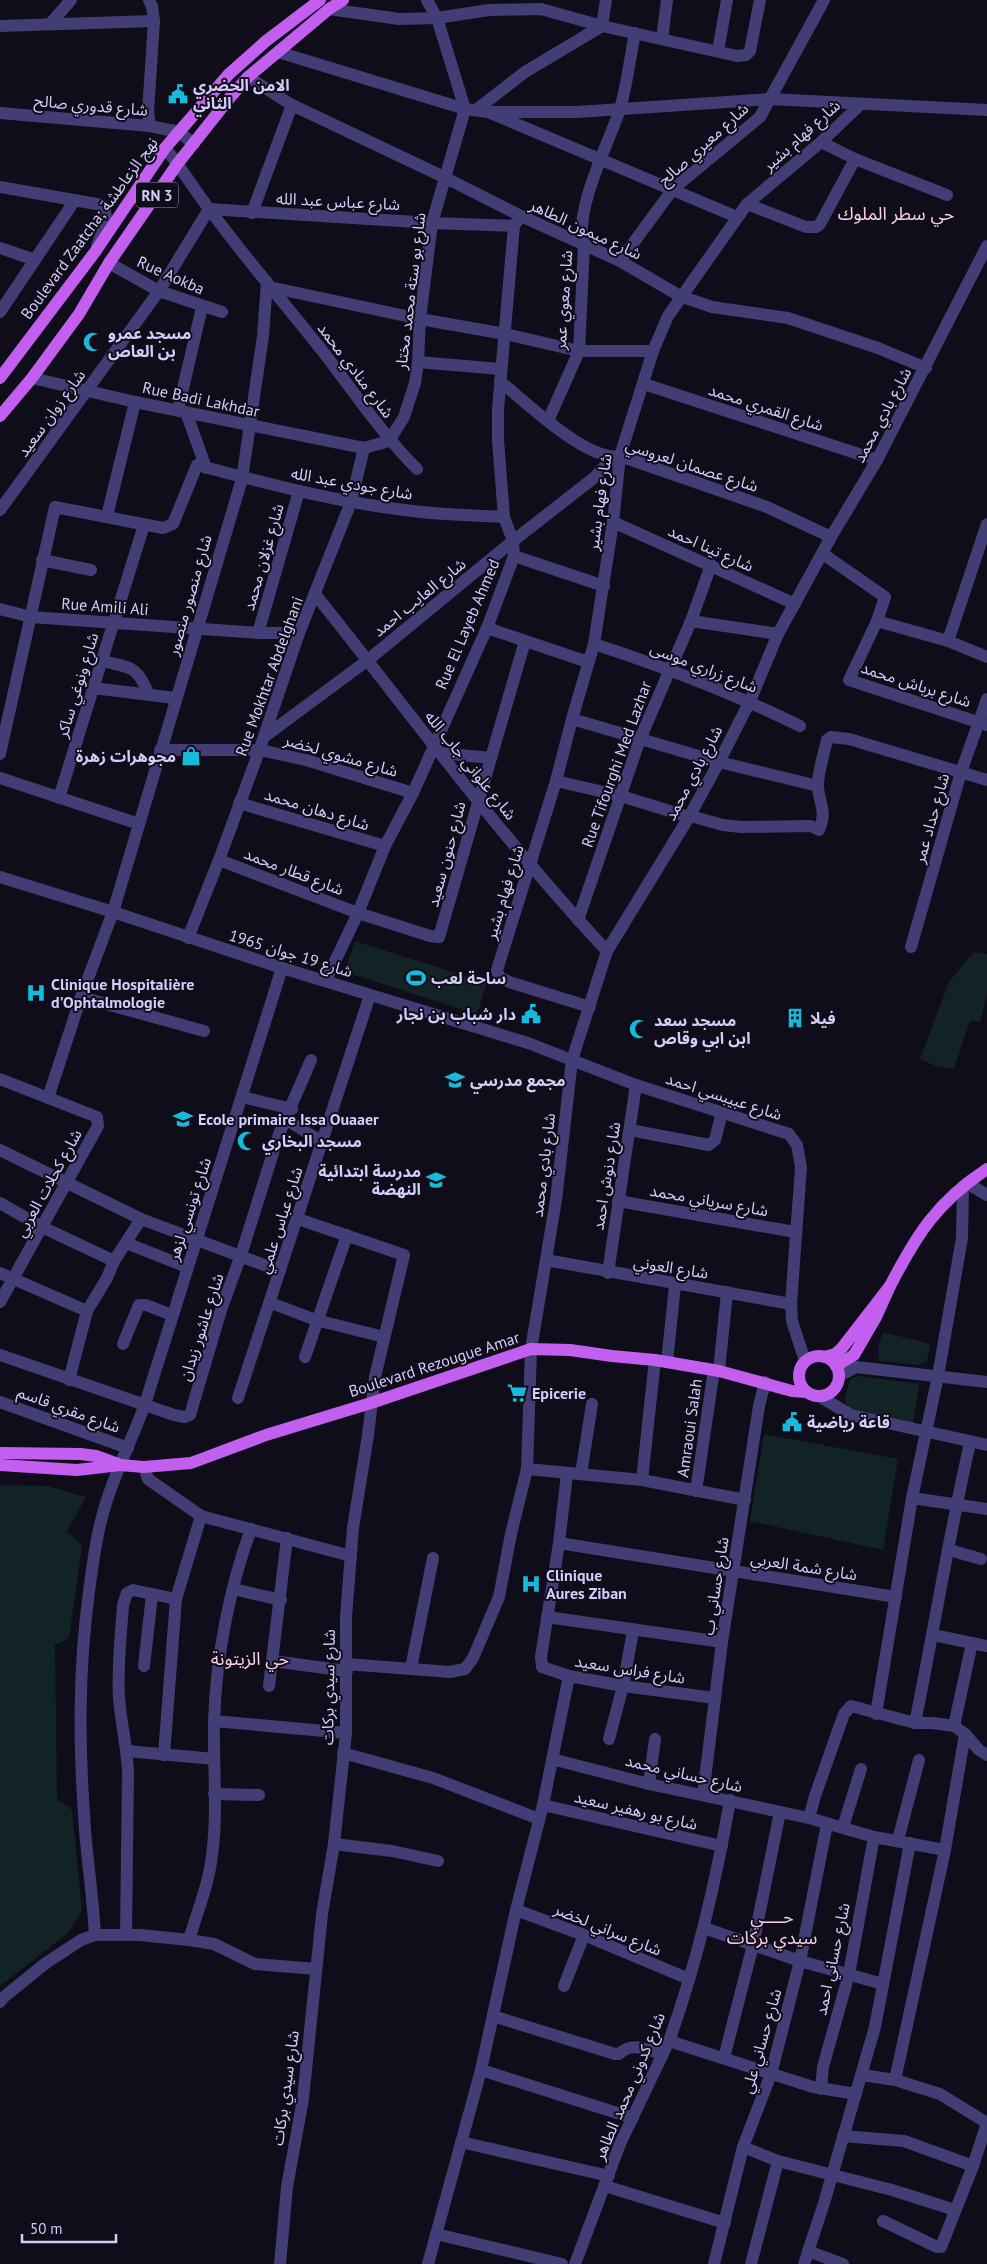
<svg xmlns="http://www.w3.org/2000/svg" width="987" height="2264" font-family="'PT Sans','Noto Sans Arabic',sans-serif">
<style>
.green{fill:#112324}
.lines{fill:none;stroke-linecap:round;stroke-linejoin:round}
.minor{stroke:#433d75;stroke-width:12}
.major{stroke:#c25fee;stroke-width:12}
.labels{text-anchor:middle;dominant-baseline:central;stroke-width:4;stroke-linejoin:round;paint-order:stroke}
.shield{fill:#100d1b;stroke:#9993b6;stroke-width:1}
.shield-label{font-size:15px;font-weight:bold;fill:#d4ccf9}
.poi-label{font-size:16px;font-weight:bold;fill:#d4ccf9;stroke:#100d1b;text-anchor:start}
.street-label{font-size:16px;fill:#d4ccf9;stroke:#100d1b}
.neighbourhood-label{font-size:18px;fill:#facee7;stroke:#100d1b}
</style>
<rect width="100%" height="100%" fill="#100d1b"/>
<g class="green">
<polygon points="355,941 487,983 477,1014 345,972"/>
<polygon points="974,952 987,954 987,994 980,1022 970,1021 954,1069 938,1067 920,1059 949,982"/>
<polygon points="883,1332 930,1344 927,1361 920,1365 879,1361 878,1347"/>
<polygon points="859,1376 919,1384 913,1424 850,1410 844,1400 851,1378"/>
<polygon points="764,1434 898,1459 883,1550 750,1521"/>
<polygon points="0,1485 47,1486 86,1497 67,1531 82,1546 69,1638 55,1645 57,1799 72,1810 82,1910 68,1933 0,1986"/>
</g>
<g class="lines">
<g class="minor">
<polyline points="149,0 152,6 154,21 148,112 150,126"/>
<polyline points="329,9 399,19 437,18 489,10 541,9 602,26 737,56 746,55 750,51 760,0"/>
<polyline points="51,23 71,0"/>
<polyline points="0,26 154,21"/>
<polyline points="662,39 667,0"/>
<polyline points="718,51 727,0"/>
<polyline points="278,52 465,109 488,112 737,217"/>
<polyline points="248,77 292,105 446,178 521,216 620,261 680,296 712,307 788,318 878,348 926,368"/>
<polyline points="476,110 525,72 602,26 606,0"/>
<polyline points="488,112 577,112 771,99 987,110"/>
<polyline points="0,113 150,126 179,132 194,144"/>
<polyline points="821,142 855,159 947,195"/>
<path d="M165,148C182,168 194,190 210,210C246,259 286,305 324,353C354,392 382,434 417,469"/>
<path d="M0,187L102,205C111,215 101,234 97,246"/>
<polyline points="747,204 806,227 816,227 820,224 855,159"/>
<polyline points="252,213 292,105"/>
<polyline points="0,248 35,260"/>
<polyline points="620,261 673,189 760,117 824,0"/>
<polyline points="109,263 159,291 222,312"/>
<polyline points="274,288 420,319 505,334 579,351 653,351"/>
<polyline points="0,312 75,200"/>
<polyline points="418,362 500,369"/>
<polyline points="32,378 135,402 364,448 389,441 404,417 415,383 418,362 420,319 432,223 465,109 437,18 427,0"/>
<path d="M500,381C525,402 588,462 620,456L767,507L831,537"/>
<polyline points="644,384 877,460"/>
<polyline points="178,410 202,307"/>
<polyline points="186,412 206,468"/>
<path d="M548,421L579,351L584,245C573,211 609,143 620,109C627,85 630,58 635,33"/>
<polyline points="0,510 159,291 209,209 432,223 514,226 518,220"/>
<polyline points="107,516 135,402"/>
<polyline points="613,522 795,604"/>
<polyline points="823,554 885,597 877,621 849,680 987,725"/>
<polyline points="514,556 604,586"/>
<polyline points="42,560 91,570"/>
<path d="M315,594C411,714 502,839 607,951"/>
<polyline points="0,609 31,617 258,633 299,633"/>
<polyline points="691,621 778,634"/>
<polyline points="877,621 948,641 987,657"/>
<polyline points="487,628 588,662"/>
<polyline points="258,633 299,491"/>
<polyline points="948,641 987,524"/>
<path d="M594,644C665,667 733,693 800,726"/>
<path d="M102,661C131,668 137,665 149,695"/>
<polyline points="93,688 175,698"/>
<polyline points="572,719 719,762 818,786"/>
<polyline points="264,737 368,660 513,541 595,477 612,458"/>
<polyline points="160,750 260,750 306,760 413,793"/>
<polyline points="440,753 490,758"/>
<path d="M0,754L55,507L163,528L173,524L197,465C268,484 340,503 413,511C443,515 474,515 504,517"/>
<polyline points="0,778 139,824"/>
<path d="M556,781L621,796L689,817H694L723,825L741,827L811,826L819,830C827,811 820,806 818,788C817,774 824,754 827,740L831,737L849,739L987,780"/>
<polyline points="59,798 144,525"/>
<polyline points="239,803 385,846"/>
<polyline points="219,860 358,913 430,936 439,937 525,641"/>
<polyline points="0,877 113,912 282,968 528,1043 636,1085 789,1134 797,1145 801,1167 791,1304 792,1321 805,1361"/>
<polyline points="578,920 640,739 691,621 711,565"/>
<polyline points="188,938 219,860 258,754 299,633 351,502 364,448"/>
<polyline points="911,947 961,772 987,699"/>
<polyline points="326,980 358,913 385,846 413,793 487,628 514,556 513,541 504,517 498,440 498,409 514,226"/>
<polyline points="81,997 204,1031"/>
<polyline points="590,1007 509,982 499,977 497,970 556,781 572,719 594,644 613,522 620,456 653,351 668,316 747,204 821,142 861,104"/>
<polyline points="0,1079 97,1117 98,1126 0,1302"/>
<polyline points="242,1097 292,1109"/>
<polyline points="48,1098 81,997 113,912 242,479 263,336 267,282"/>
<polyline points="287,1120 322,1142"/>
<polyline points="630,1130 709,1145 715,1140 722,1112"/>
<polyline points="0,1150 141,1219 280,1271"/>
<polyline points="967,1183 987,1195"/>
<polyline points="618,1201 795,1232"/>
<polyline points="0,1203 42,1227 114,1261"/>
<polyline points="126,1243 187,1267"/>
<polyline points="546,1260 791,1304"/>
<polyline points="0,1273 87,1311"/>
<polyline points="608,1273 636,1085"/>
<polyline points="271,1303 316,1320 384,1337"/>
<polyline points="123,1344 139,1305 146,1305 172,1315"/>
<polyline points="0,1355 174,1415 185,1417 190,1415 221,1310 241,1255 279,1134 311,1060"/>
<polyline points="305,1357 347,1235"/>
<polyline points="667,1362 675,1285"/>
<polyline points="719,1371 727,1292"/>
<polyline points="839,1376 856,1367 987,1382"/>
<polyline points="69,1380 87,1311 107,1278 114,1261 141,1219"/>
<polyline points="819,1396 851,1415 987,1445"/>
<polyline points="238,1398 370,995"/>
<polyline points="0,1402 128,1448"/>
<polyline points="144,1467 148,1479 201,1516 351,1556"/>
<polyline points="527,1469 642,1480 745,1500"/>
<polyline points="567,1474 559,1543 541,1657 542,1667 569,1676 623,1686 715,1698"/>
<polyline points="581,1474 592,1404"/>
<polyline points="642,1480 655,1360"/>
<polyline points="696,1491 714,1370"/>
<polyline points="912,1498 987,1509"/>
<polyline points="559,1543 896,1597"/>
<polyline points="949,1550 981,1559"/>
<polyline points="233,1589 281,1600"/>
<polyline points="547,1617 722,1642"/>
<polyline points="933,1635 987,1646"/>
<polyline points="273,1661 347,1671"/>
<polyline points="346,1664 450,1672 465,1669 473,1658 499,1597 511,1534 527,1469 531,1349 556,1200 572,1060 607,951 689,817 719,762 750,701 778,634 831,537 877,460 987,246"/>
<polyline points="144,1666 152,1595"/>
<polyline points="411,1668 433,1558"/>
<polyline points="269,1686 287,1538"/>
<polyline points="876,1714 912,1498 938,1376 962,1238 963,1186"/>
<polyline points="214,1721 346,1733"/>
<path d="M915,1723C934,1630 949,1535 970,1443"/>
<polyline points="954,1726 972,1643"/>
<polyline points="609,1739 623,1686 633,1631"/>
<polyline points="127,1751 214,1759"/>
<polyline points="343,1753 433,1778 539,1819"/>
<polyline points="164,1755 176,1599 201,1516"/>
<polyline points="552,1759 649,1784 809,1818 874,1837 945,1850"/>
<polyline points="649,1784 655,1739"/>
<polyline points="214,1794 259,1795"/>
<polyline points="703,1795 722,1642 759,1406 765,1382"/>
<polyline points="543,1805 722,1846"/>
<polyline points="809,1818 815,1796 840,1725 844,1714 851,1706 915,1723 933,1723 954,1726 965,1734 979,1750 987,1755"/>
<polyline points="843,1827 861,1769"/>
<polyline points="898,1840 919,1760"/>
<polyline points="334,1844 392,1851 438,1861"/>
<polyline points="516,1910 584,1935 689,1979"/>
<polyline points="704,1928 800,1961 883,1984"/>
<path d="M95,1935C93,1900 88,1865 85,1830C79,1748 78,1672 89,1592C92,1568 95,1544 101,1521C111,1480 131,1443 145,1404L282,968"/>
<path d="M126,1935L128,1772C127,1747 121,1723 119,1698C117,1667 121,1636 123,1605L127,1593L133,1590L176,1599"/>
<path d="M189,1940C197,1912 209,1884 212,1855C218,1812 213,1766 214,1722C216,1658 229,1589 251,1529"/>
<polyline points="564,1986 584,1935"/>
<polyline points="0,2002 5,1996 46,1963 81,1940 95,1935 140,1935 189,1940 214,1944 255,1964 316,1969"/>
<path d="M493,2016L615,2054H619C632,2041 647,2050 663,2054"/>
<polyline points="669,2041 813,2087 856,2094"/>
<polyline points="724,2058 753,1945 780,1812"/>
<polyline points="481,2070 633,2118"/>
<polyline points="862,2075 895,2080 940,2094 987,2123"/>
<polyline points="895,2080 945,1850 965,1734"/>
<polyline points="821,2089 823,2067 849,1974 874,1837"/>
<polyline points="843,2136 904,2141 973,2166"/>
<polyline points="461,2142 609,2176"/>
<polyline points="743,2147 778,2161 892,2190 955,2210"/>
<polyline points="605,2186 725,2223"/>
<polyline points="883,2221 937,2247 941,2247 973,2166 987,2123"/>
<polyline points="436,2234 562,2264"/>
<polyline points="808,2251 843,2264"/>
<polyline points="280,2264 287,2187 303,2099 322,1914 334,1844 346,1733 346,1617 353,1528 368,1435 375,1377 404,1255 298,1219"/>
<polyline points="428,2264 481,2070 516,1910 543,1805 569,1676"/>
<path d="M575,2264L620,2144L669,2041C697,1963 716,1882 730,1800"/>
<polyline points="714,2264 743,2147 771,2074 800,1961 827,1824"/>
<polyline points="751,2264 778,2161"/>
<polyline points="804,2264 824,2203 875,2027 910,1843"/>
</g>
<g class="major">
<polyline points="0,378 95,252 165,148 229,74 266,41 320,0"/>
<polyline points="0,416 32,378 79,314 109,263 178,163 232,95 248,77 329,9 343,0"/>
<path d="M890,1286C917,1234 937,1202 987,1169"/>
<circle cx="819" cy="1376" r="20"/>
<polyline points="825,1357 835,1354 842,1348 890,1286 876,1317 854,1355 836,1366"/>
<polyline points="0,1453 81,1454 96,1456 118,1464"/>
<polyline points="0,1465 77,1470 120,1465 144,1467 191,1463 266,1435 371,1403 531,1349 570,1350 612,1356 655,1360 719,1371 792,1391 807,1392"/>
</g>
</g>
<defs>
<symbol id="civic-bare" viewBox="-9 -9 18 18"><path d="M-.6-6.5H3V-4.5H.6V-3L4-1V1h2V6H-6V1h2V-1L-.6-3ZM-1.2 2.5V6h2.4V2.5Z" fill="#18b9da" stroke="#100d1b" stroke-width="2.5" paint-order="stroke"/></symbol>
<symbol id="mosque-bare" viewBox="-9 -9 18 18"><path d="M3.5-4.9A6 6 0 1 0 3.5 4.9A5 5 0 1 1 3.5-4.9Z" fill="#18b9da" stroke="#100d1b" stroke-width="2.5" paint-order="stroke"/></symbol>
<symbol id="shop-bare" viewBox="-9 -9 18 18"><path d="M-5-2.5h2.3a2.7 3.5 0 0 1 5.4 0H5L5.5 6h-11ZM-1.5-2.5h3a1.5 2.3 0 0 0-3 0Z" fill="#18b9da" stroke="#100d1b" stroke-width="2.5" paint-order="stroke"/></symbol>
<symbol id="stadium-bare" viewBox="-9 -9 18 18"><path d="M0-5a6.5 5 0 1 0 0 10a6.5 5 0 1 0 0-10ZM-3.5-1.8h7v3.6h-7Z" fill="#18b9da" stroke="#100d1b" stroke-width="2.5" paint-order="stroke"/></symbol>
<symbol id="hospital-bare" viewBox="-9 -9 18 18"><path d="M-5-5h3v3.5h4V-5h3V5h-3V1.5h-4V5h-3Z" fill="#18b9da" stroke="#100d1b" stroke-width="2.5" paint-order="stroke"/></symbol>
<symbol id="building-bare" viewBox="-9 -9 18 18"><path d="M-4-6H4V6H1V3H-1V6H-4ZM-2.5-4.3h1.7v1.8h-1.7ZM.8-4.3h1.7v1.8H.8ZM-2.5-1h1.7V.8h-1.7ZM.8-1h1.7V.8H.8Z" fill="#18b9da" stroke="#100d1b" stroke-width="2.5" paint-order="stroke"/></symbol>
<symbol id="school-bare" viewBox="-9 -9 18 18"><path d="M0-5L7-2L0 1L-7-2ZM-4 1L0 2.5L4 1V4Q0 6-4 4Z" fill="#18b9da" stroke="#100d1b" stroke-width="2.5" paint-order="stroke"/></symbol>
<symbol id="supermarket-bare" viewBox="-9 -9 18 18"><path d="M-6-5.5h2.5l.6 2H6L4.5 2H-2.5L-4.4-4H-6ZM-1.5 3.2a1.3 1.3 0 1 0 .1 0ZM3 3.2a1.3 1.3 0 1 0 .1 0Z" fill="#18b9da" stroke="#100d1b" stroke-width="2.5" paint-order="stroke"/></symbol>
</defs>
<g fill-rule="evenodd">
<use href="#civic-bare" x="164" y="80" width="28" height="28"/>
<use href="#mosque-bare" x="79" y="328" width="28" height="28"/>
<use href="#shop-bare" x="177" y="742" width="28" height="28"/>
<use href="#stadium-bare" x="402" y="964" width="28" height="28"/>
<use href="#hospital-bare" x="22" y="979" width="28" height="28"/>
<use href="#civic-bare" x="517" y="1000" width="28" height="28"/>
<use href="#building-bare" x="781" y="1004" width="28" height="28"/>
<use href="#mosque-bare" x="625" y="1015" width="28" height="28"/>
<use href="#school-bare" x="441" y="1066" width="28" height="28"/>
<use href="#school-bare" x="169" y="1105" width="28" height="28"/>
<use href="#mosque-bare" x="233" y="1127" width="28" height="28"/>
<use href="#school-bare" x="422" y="1166" width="28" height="28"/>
<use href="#supermarket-bare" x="503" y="1379" width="28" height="28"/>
<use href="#civic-bare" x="778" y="1408" width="28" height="28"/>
<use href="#hospital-bare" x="517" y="1570" width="28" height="28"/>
</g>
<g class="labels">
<rect class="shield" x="136" y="182.5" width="42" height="25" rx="4"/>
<g class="shield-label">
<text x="157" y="195">RN 3</text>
</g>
<g class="poi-label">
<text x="193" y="85">الامن الحضري<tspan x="193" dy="18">الثاني</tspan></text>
<text x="108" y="333">مسجد عمرو<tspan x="108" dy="18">بن العاص</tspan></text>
<text x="176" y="756" text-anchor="end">مجوهرات زهرة</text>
<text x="431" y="978">ساحة لعب</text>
<text x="51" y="984">Clinique Hospitalière<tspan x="51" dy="18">d'Ophtalmologie</tspan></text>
<text x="516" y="1014" text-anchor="end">دار شباب بن نجار</text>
<text x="810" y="1018">فيلا</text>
<text x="654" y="1020">مسجد سعد<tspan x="654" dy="18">ابن ابي وقاص</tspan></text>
<text x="470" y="1080">مجمع مدرسي</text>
<text x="198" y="1119">Ecole primaire Issa Ouaaer</text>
<text x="262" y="1141">مسجد البخاري</text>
<text x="421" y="1171" text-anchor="end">مدرسة ابتدائية<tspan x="421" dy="18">النهضة</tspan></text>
<text x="532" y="1393">Epicerie</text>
<text x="807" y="1422">قاعة رياضية</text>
<text x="546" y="1575">Clinique<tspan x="546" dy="18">Aures Ziban</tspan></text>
</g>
<g class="street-label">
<text transform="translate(91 105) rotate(5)">شارع قدوري صالح</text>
<text transform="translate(801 135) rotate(-42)">شارع فهام بشير</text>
<text transform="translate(703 144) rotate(-42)">شارع معيري صالح</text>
<text transform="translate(338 201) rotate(3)">شارع عباس عبد الله</text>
<text transform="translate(89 228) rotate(-54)">Boulevard Zaatcha; نهج الزعاطشة</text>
<text transform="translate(586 229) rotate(25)">شارع ميمون الطاهر</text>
<text transform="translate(171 275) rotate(24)">Rue Aokba</text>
<text transform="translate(410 291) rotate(-83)">شارع بو ستة محمد مختار</text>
<text transform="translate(563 300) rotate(-86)">شارع معوي عمر</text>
<text transform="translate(356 370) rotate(53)">شارع منادي محمد</text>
<text transform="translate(201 399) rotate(12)">Rue Badi Lakhdar</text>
<text transform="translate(766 407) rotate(18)">شارع القمري محمد</text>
<text transform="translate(51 413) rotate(-54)">شارع زوان سعيد</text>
<text transform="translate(882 415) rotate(-62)">شارع بادي محمد</text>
<text transform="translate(692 465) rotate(18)">شارع عصمان لعروسي</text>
<text transform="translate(352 483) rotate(10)">شارع جودي عبد الله</text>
<text transform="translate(599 502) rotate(-82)">شارع فهام بشير</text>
<text transform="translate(711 548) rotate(24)">شارع تينا احمد</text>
<text transform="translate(263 557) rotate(-74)">شارع غزلان محمد</text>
<text transform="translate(189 595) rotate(-74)">شارع منصور منصور</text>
<text transform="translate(419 597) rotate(-39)">شارع العايب احمد</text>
<text transform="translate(105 606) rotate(4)">Rue Amili Ali</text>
<text transform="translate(467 624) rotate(-67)">Rue El Layeb Ahmed</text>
<text transform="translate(704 667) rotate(21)">شارع زراري موسى</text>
<text transform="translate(269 676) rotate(-70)">Rue Mokhtar Abdelghani</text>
<text transform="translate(916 684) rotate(18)">شارع برباش محمد</text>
<text transform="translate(77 685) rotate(-73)">شارع ونوغي ساكر</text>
<text transform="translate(341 755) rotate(16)">شارع مشوي لخضر</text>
<text transform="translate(616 764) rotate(-70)">Rue Tifourghi Med Lazhar</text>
<text transform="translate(471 765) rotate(51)">شارع علواني جاب الله</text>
<text transform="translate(693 773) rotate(-62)">شارع بادي محمد</text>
<text transform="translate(317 809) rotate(17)">شارع دهان محمد</text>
<text transform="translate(931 818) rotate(-74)">شارع حداد عمر</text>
<text transform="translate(446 854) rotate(-75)">شارع حنون سعيد</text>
<text transform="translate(294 871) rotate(21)">شارع قطار محمد</text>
<text transform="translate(504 892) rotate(-73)">شارع فهام بشير</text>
<text transform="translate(291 953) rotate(17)">شارع 19 جوان 1965</text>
<text transform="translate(724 1096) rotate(18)">شارع عبيبسي احمد</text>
<text transform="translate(543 1165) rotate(-83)">شارع بادي محمد</text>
<text transform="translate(606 1176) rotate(-81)">شارع دنوش احمد</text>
<text transform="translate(48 1183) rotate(-61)">شارع كحلات العربي</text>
<text transform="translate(709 1200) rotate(10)">شارع سرياني محمد</text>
<text transform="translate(189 1209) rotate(-72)">شارع تونسي لزهر</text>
<text transform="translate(280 1220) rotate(-72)">شارع عباس علمي</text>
<text transform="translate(671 1267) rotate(9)">شارع العوني</text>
<text transform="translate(201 1327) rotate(-72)">شارع عاشور زيدان</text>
<text transform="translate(434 1364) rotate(-18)">Boulevard Rezougue Amar</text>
<text transform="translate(69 1409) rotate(20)">شارع مقري قاسم</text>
<text transform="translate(689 1428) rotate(-82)">Amraoui Salah</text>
<text transform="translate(804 1566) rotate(9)">شارع شمة العربي</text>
<text transform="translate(715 1586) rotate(-81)">شارع حساني ب</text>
<text transform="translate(630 1669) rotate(9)">شارع فراس سعيد</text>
<text transform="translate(328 1687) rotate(-89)">شارع سيدي بركات</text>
<text transform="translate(684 1773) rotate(13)">شارع حساني محمد</text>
<text transform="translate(636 1810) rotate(13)">شارع بو رهفير سعيد</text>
<text transform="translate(608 1929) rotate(22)">شارع سراني لخضر</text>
<text transform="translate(832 1959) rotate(-78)">شارع حساني احمد</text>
<text transform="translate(761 2041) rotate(-74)">شارع حساني علي</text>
<text transform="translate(629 2086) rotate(-67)">شارع كدوني محمد الطاهر</text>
<text transform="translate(285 2088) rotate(-82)">شارع سيدي بركات</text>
</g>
<g class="neighbourhood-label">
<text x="896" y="213">حي سطر الملوك</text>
<text x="250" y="1658">حي الزيتونة</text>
<text x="772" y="1916">حــــي<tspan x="772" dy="21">سيدي بركات</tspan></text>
</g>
</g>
<path d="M22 2234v8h94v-8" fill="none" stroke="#d4ccf9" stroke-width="2.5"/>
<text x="30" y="2234" font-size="15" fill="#d4ccf9" stroke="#100d1b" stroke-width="4" paint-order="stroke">50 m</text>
</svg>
